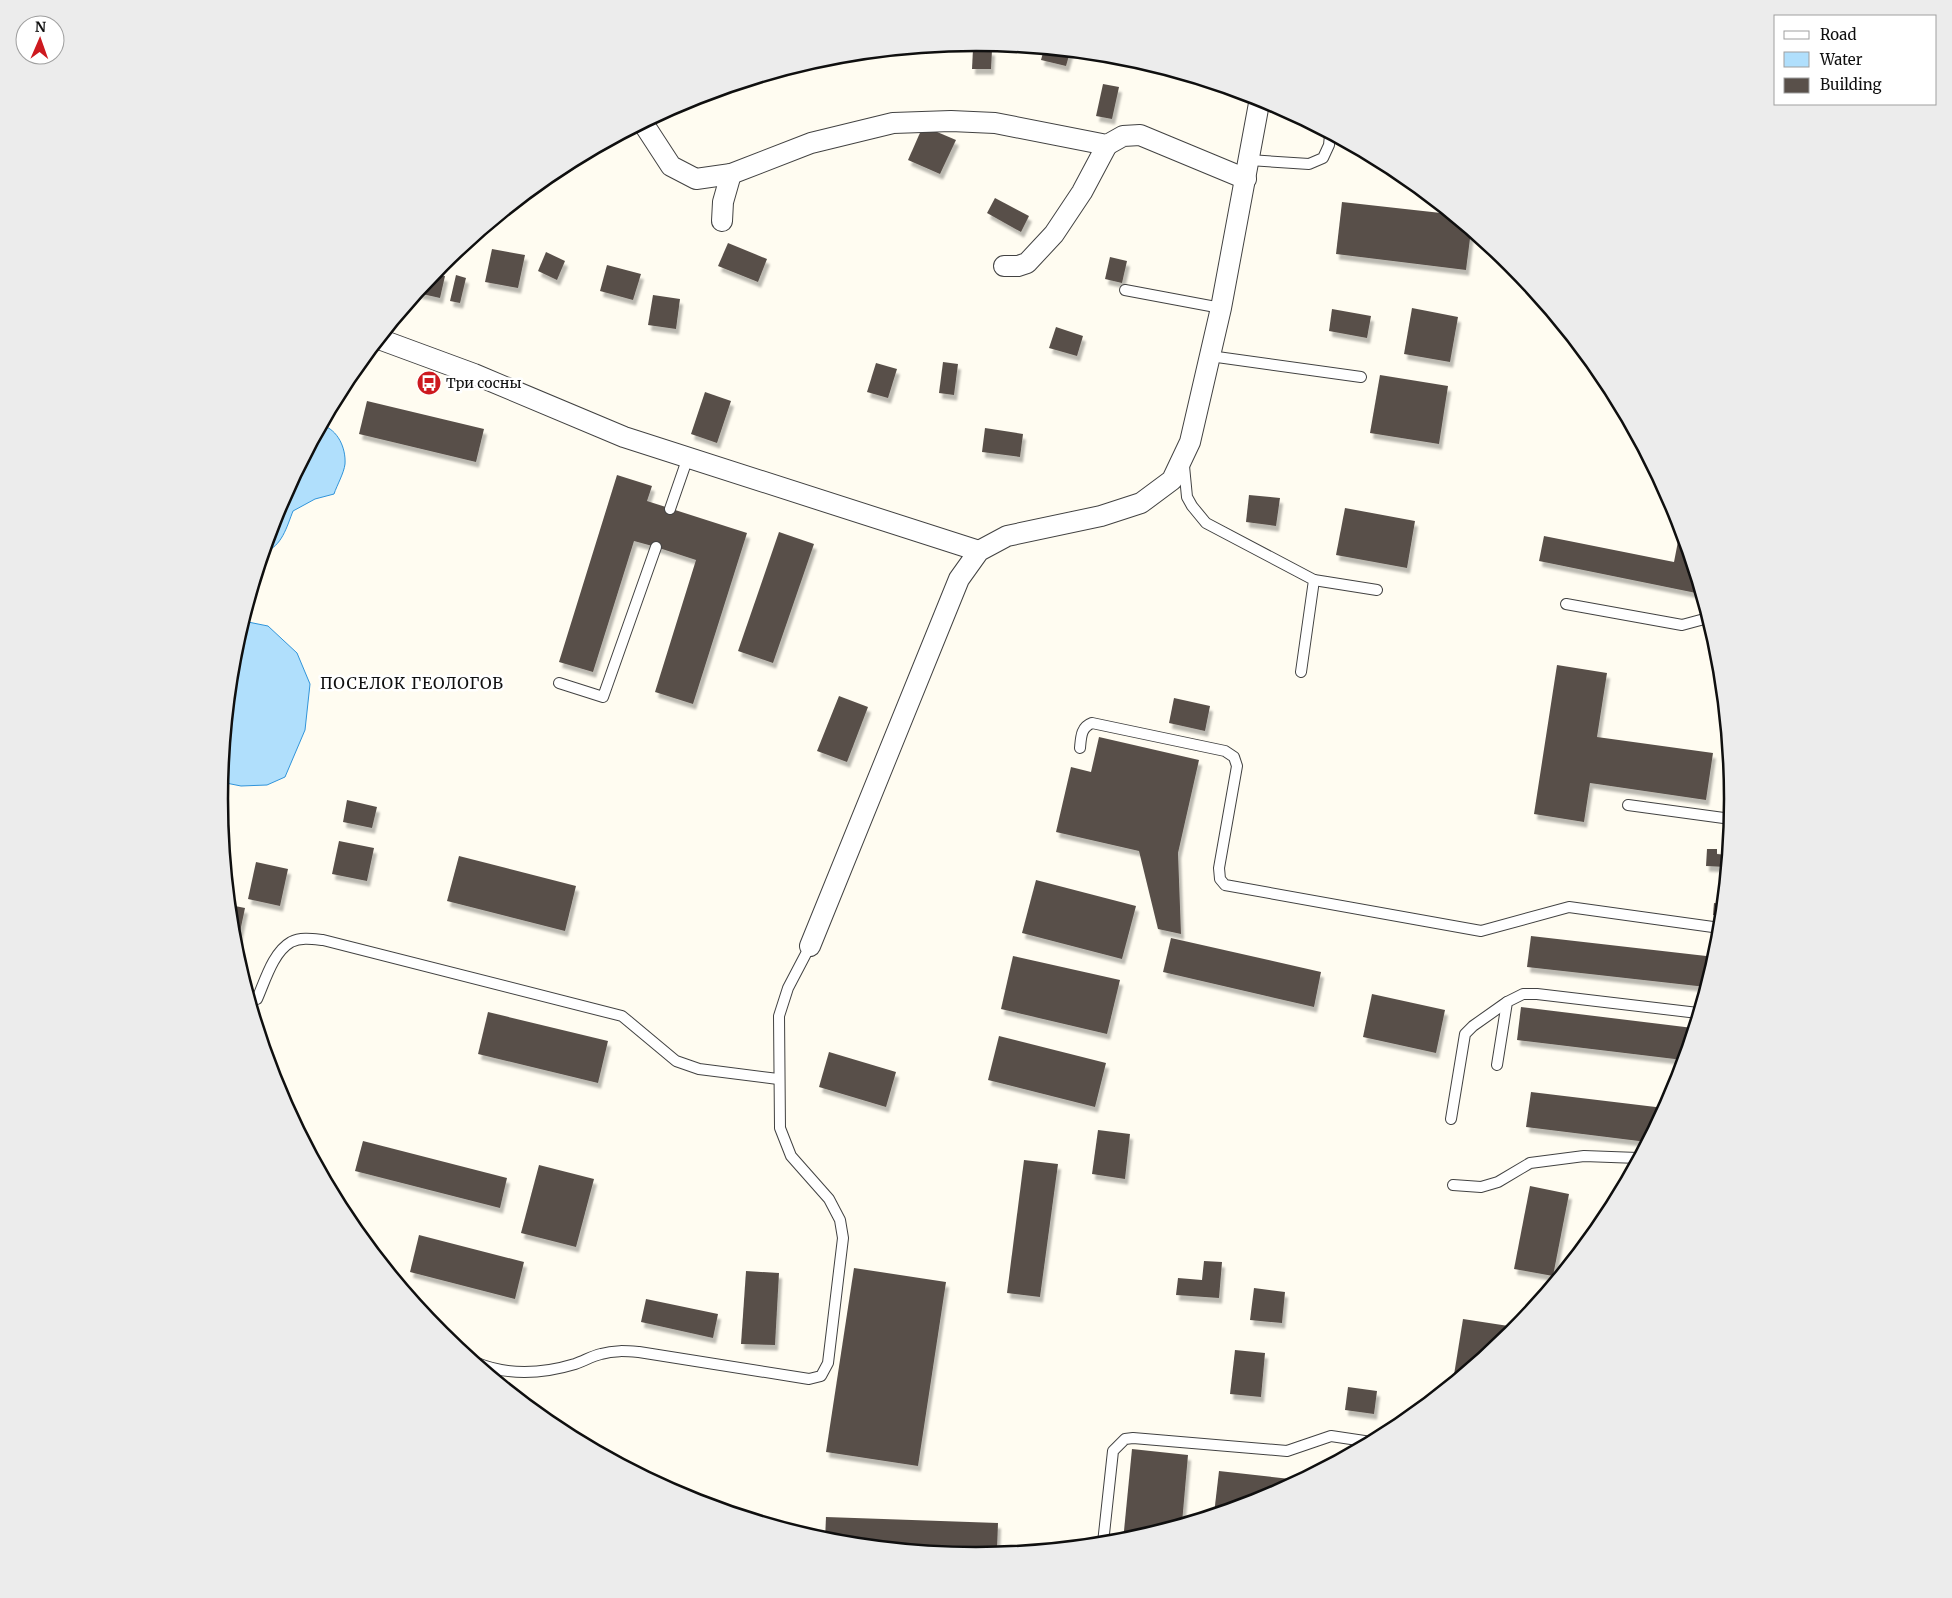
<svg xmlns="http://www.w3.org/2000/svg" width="1952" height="1598" font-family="Merriweather,serif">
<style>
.water{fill:#b0dffc;stroke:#3094da}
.building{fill:#59504a;filter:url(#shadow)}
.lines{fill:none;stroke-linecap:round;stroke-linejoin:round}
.lane-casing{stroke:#424242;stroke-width:12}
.street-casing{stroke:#424242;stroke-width:22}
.lane{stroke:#fff;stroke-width:10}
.street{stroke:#fff;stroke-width:20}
.labels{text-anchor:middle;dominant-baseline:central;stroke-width:5;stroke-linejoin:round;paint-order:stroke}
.poi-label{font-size:14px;fill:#0f0f0f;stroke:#fff;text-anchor:start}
.quarter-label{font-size:16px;letter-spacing:1px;fill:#0f0f0f;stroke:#fff}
.rim{fill:none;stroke:#0f0f0f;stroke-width:2.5}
</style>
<defs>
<filter id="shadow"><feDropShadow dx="3" dy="5.5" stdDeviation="1" flood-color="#0004"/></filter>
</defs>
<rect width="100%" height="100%" fill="#fffcf1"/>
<g class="water">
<path d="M322,425C338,430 346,448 345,464C344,473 337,485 334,494L315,499L293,511C287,526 282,547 264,552L277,509Z"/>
<polygon points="243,621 268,626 297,653 310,684 305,730 285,777 267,785 241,786 221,782 234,651"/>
</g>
<g class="building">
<polygon points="973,49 992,50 991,69 972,69"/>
<polygon points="1044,49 1070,52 1066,66 1041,60"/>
<polygon points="1103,84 1119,87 1112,119 1096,116"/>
<polygon points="923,126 956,140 940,174 908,160"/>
<polygon points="995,198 1029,216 1021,232 987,213"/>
<polygon points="1342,202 1450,214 1471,231 1466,270 1336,254"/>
<polygon points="728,243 767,259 758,282 718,266"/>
<polygon points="492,249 525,255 518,288 485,282"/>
<polygon points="546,252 565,261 557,280 538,271"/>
<polygon points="1110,257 1127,261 1122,283 1105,279"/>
<polygon points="607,265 641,274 633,300 600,291"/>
<polygon points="433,274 445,276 440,298 418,293"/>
<polygon points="456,275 466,278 460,303 450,301"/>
<polygon points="653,295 680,299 676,329 648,325"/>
<polygon points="1412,308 1458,317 1450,362 1404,354"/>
<polygon points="1332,309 1371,316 1367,338 1329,331"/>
<polygon points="1056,327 1083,336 1077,356 1049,348"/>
<polygon points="943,362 958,364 954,395 939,393"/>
<polygon points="876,363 897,369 888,398 867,392"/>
<polygon points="1380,375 1448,386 1439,444 1370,433"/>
<polygon points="705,392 731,401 717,443 691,434"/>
<polygon points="367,401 484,429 476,462 359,434"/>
<polygon points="985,428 1023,434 1020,457 982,452"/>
<polygon points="617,475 652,486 647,501 747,533 693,704 655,692 696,560 656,547 634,541 593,672 559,662"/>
<polygon points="1249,495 1280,498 1276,526 1246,522"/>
<polygon points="1345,508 1415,521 1407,568 1336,555"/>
<polygon points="1680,531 1682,532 1701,594 1539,561 1544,536 1674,562"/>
<polygon points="779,532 814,544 773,663 738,651"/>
<polygon points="1557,665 1607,673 1597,737 1713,753 1706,800 1590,783 1584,822 1534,814"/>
<polygon points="839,696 868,707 847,762 817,751"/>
<polygon points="1174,698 1210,706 1205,731 1169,723"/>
<polygon points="1099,737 1199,760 1178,853 1181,934 1158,929 1139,851 1056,832 1071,767 1091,772"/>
<polygon points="347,800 377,807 372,828 343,822"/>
<polygon points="339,841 374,848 367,881 332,874"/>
<polygon points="1707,849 1717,849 1717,854 1727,855 1726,867 1706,866"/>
<polygon points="459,856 576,886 565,931 447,901"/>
<polygon points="256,862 288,869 280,906 248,899"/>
<polygon points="1036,880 1136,906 1122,959 1022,933"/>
<polygon points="1714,903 1722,904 1721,916 1713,915"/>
<polygon points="230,905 245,908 236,951 234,946"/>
<polygon points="1531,936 1715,957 1706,987 1527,967"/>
<polygon points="1171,938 1321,972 1314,1007 1163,972"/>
<polygon points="1013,956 1120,980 1107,1034 1001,1009"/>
<polygon points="1372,994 1445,1010 1436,1053 1363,1037"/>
<polygon points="1521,1007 1693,1028 1683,1060 1517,1040"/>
<polygon points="488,1012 608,1041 598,1083 478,1054"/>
<polygon points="999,1036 1106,1063 1095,1107 988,1080"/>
<polygon points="829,1052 896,1072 886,1107 819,1087"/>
<polygon points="1531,1092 1664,1108 1647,1142 1526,1127"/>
<polygon points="1098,1130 1130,1134 1125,1179 1092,1174"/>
<polygon points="363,1141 507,1178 500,1208 355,1171"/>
<polygon points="1024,1160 1058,1164 1040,1297 1007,1293"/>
<polygon points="539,1165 594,1179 576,1247 521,1233"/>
<polygon points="1530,1186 1569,1194 1553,1276 1514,1269"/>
<polygon points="419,1235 524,1262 515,1299 410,1272"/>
<polygon points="1204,1261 1222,1262 1219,1298 1176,1295 1178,1278 1202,1280"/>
<polygon points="854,1268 946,1282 918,1466 826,1452"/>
<polygon points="746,1271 779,1273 775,1345 741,1344"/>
<polygon points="1254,1288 1285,1292 1282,1323 1250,1320"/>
<polygon points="646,1299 718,1314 713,1338 641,1322"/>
<polygon points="1463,1319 1515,1327 1511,1334 1453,1381"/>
<polygon points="1235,1350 1265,1353 1261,1397 1230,1394"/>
<polygon points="1348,1387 1377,1391 1374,1414 1345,1410"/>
<polygon points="1132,1449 1188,1455 1182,1523 1123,1541"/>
<polygon points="1219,1471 1299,1480 1265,1498 1214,1514"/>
<polygon points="826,1517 998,1523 997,1549 892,1547 828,1541 825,1540"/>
</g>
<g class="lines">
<defs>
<g id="lane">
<polyline points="1249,160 1309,164 1323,158 1329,145 1330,135"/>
<polyline points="1125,290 1221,308"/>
<polyline points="1210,356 1361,377"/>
<polyline points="1184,466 1187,497 1192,506 1206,523 1314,580 1301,672"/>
<polyline points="670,509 688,457"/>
<polyline points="1314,580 1377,590"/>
<polyline points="1566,604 1682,625 1708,618"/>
<polyline points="559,683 603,697 656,547"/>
<path d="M1080,748C1081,737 1081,727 1092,723L1225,751L1234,757L1237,766L1219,868L1220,879L1225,885L1481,931L1569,907L1720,928"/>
<polyline points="1628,805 1731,819"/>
<path d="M257,999C265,981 273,952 291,942C301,937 313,939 323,940L622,1016L676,1061L699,1069L778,1079"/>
<polyline points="1497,1065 1507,1002 1523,994 1537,994 1698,1013"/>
<polyline points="1451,1119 1465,1034 1473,1026 1507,1002"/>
<polyline points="1453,1185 1481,1187 1498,1182 1530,1163 1584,1156 1638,1158"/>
<path d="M477,1363C509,1376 542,1374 575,1364C584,1361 592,1356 601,1354C614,1350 626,1351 639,1352L809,1379L821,1376L828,1363L843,1238L840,1220L829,1199L791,1156L780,1128L779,1016L788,988L810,946"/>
<polyline points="1103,1543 1113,1451 1125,1439 1133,1438 1287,1451 1331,1436 1371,1442"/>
</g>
<g id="street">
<polyline points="643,123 671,166 696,179 731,174 811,143 893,123 951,121 995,123 1107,145 1123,136 1140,135 1246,179"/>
<polyline points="722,221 723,202 731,174"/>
<polyline points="1004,266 1018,266 1027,263 1054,234 1082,192 1107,145"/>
<polyline points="379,339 474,374 624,437 979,551"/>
<polyline points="810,946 959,579 979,551 1007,536 1101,516 1141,503 1172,480 1190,442 1221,308 1260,98"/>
</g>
</defs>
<use href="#lane" class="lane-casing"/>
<use href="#street" class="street-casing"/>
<use href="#lane" class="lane"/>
<use href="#street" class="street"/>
</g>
<defs>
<symbol id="bus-disc" viewBox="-11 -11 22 22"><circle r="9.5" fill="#cd191f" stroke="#fff"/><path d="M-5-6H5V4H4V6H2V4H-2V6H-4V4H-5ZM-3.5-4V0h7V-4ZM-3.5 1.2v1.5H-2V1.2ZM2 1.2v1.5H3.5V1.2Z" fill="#fff"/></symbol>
</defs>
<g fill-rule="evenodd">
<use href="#bus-disc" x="415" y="369" width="28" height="28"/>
</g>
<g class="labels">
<g class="poi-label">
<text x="446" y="383">Три сосны</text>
</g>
<g class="quarter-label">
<text x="412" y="683">ПОСЕЛОК ГЕОЛОГОВ</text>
</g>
</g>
<path d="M0 0H1952V1598H0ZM228 799a748 748 0 1 1 1496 0a748 748 0 1 1-1496 0Z" fill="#ececec" fill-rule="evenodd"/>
<path class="rim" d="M228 799a748 748 0 1 1 1496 0a748 748 0 1 1-1496 0Z"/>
<rect x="1774" y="15" width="162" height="90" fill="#ffffff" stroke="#9f9f9f"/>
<rect x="1784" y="31" width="25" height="8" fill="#ffffff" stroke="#9f9f9f"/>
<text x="1820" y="40" font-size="15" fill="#0f0f0f">Road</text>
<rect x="1784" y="52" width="25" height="15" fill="#b0dffc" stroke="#9f9f9f"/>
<text x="1820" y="65" font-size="15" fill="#0f0f0f">Water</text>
<rect x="1784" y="78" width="25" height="15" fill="#59504a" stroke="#9f9f9f"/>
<text x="1820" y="90" font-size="15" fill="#0f0f0f">Building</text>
<g transform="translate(40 40) rotate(2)"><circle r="24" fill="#ffffff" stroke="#9f9f9f"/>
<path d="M0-4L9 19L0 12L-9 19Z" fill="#cd191f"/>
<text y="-8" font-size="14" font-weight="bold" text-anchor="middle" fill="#0f0f0f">N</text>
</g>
</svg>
